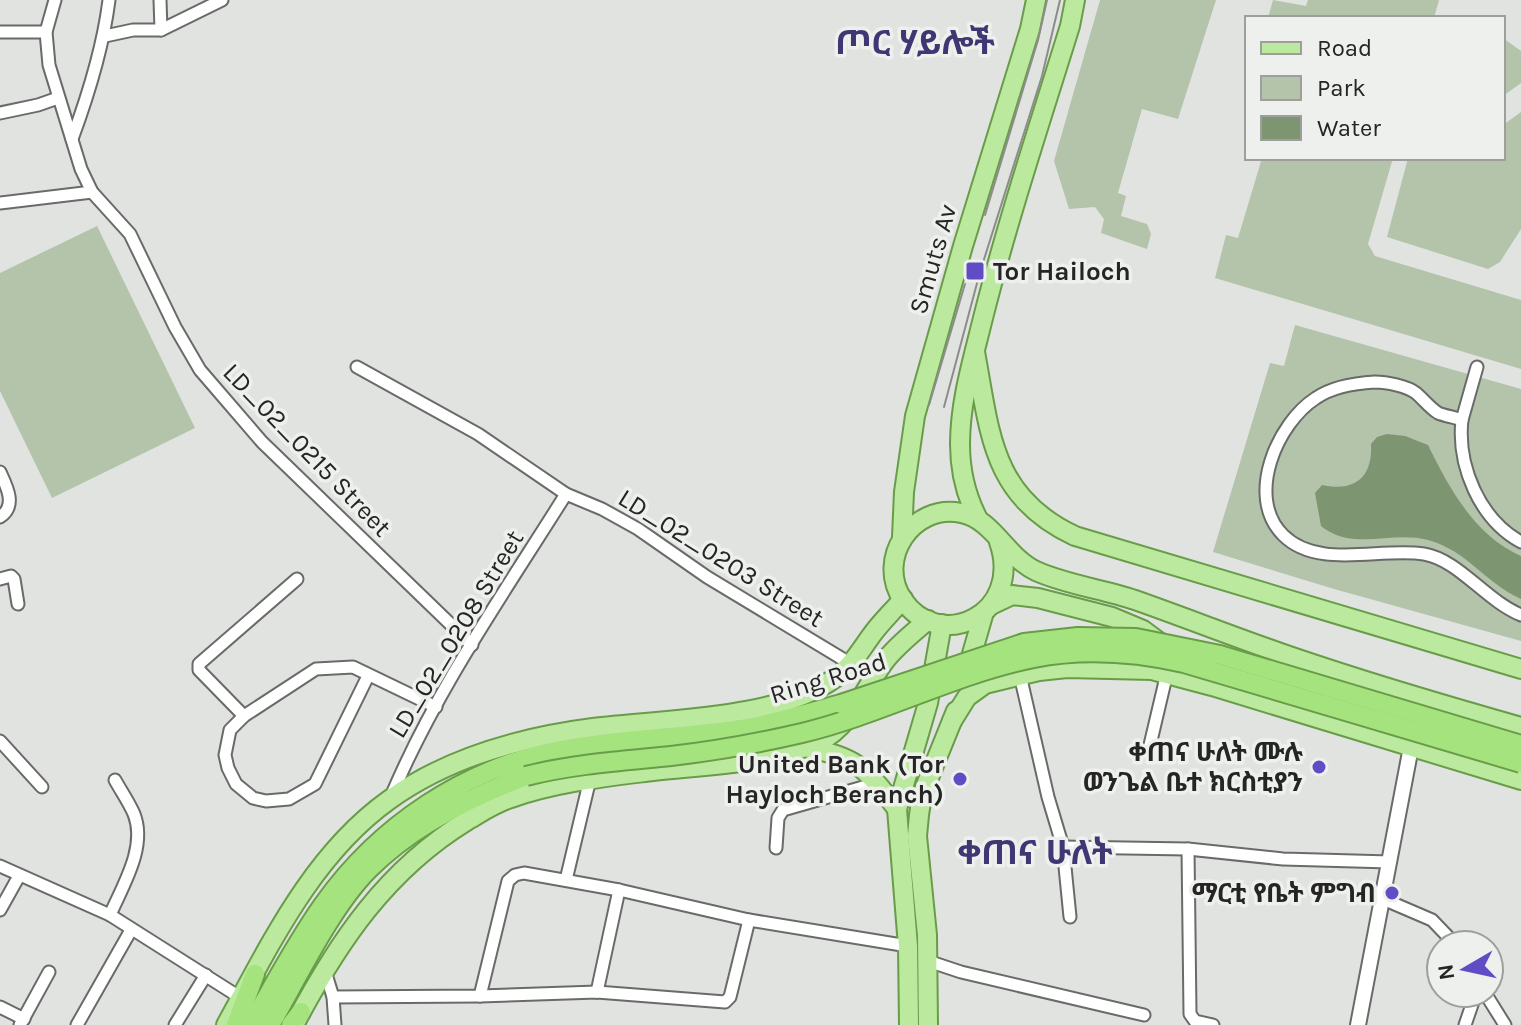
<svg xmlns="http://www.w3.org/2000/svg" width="1521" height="1025" font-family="Karla,'Noto Sans Ethiopic',sans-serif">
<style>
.green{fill:#b3c4ab}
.water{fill:#7d9570}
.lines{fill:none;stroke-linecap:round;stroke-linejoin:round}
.minor-casing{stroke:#696b68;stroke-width:15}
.tertiary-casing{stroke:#696b68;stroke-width:18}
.primary-casing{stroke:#699c49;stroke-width:22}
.trunk-casing{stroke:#699c49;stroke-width:22}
.minor{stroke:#fff;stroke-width:11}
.tertiary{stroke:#fff;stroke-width:14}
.primary{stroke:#bbea9e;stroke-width:18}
.trunk{stroke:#a4e37e;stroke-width:18}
.tram{stroke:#8c8d8b;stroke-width:2}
.trunk-bridge-casing{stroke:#699c49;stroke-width:22;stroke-linecap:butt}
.trunk-bridge{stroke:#a4e37e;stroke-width:18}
.poi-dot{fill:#604dc6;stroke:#eef0ed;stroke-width:3}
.labels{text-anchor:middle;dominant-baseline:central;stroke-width:7;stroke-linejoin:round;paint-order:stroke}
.street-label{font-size:26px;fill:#252524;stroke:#eef0ed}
.poi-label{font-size:26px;font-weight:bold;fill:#252524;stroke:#eef0ed;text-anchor:end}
.district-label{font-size:34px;font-weight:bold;fill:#3e3774;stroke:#eef0ed}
</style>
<rect width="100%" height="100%" fill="#e1e3e0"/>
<g class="green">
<polygon points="1100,0 1216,0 1178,119 1142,109 1118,193 1126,196 1121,216 1147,224 1151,234 1147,249 1101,233 1104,219 1095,207 1069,209 1054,161"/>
<polygon points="1273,0 1306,6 1308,0 1439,0 1434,18 1268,18"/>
<polygon points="1503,38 1521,51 1521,83 1503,96"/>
<polygon points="1521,112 1521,229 1500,262 1488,269 1387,237 1408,158 1503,158 1503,125"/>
<polygon points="1262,158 1393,158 1368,244 1375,256 1521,300 1521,369 1215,278 1226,235 1238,238"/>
<polygon points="97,226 195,428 52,498 0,391 0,273"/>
<polygon points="1295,325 1521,389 1521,641 1334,589 1213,552 1270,363 1284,366"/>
</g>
<path class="water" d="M1387,434L1405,436L1428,445C1449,488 1475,536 1521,556V599C1485,583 1468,551 1428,540C1392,530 1353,552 1321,526L1315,493L1322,485C1354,492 1373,478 1371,444L1377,437Z"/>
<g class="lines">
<defs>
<g id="minor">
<polyline points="55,0 46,32 49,65 81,169 92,192 130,234 175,327 200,370 262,442 472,645"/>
<polyline points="160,0 161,30"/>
<polyline points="0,32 46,32"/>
<polyline points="105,36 133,30 161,30 222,0"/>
<polyline points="0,113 38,105 58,98"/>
<path d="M72,139C89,93 103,48 109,0"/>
<polyline points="0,203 92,192"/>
<polyline points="357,367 478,434 566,494 602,509 638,529 707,577 851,664"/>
<path d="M1477,367L1462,420C1454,417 1445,416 1438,413C1430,408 1423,399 1416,393C1407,386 1386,382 1375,382C1357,383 1332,387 1316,398C1277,423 1245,497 1283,535C1318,570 1380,547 1424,554C1459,560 1485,600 1521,615"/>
<path d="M1462,420C1457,465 1479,519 1521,542"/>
<path d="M0,472C7,487 17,506 0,517"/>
<polyline points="0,579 11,576 14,579 18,604"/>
<polyline points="1020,675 1048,797 1063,847 1070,917"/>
<polyline points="368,676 315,784 289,799 266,801 253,798 236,784 228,768 225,755 230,730 244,716 316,669 353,667 436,707"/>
<polyline points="244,716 199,670 199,664 297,579"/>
<polyline points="0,741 42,787"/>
<polyline points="1150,745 1167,673"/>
<path d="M390,799C435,691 504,593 566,494"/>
<polyline points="1063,847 1188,849 1283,859 1390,862"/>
<polyline points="776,848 778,818 783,810 877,783"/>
<polyline points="1188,849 1190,1014 1195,1021 1213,1025"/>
<polyline points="0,866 110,915 241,998"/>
<polyline points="566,880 590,779"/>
<polyline points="1383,899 1432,920 1456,945"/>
<polyline points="0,910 19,876"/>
<path d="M110,915C123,885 147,847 134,814C129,802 121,791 115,780"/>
<polyline points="928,961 961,972 1144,1015"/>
<polyline points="325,971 333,997 335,1025"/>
<polyline points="597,992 619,890"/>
<polyline points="1485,993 1505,1025"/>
<polyline points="480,996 508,881 515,875 524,873 619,890 749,920 908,946"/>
<polyline points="333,997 480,996 597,992 725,1002 730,997 732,989 749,920"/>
<polyline points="0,1007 24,1019"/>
<polyline points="20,1025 49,972"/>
<polyline points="77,1025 131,930"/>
<polyline points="175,1025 206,975"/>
<polyline points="1465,1025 1476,993"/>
</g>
<polyline id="tertiary" points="1358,1025 1411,747"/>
<g id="primary">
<path d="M975,352C990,432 991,497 1075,536L1521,669"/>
<path d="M978,519C966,496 960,471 960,444C960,401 973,359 983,318C1008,219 1040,123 1070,26L1075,0"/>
<polyline points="902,537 904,492 915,416 963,246 1030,29 1036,0"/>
<path d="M999,542C1024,614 940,654 903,600C875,559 913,503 961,513C993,519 1006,557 1036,571C1067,585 1103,589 1135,600C1186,618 1237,638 1289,656C1365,682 1443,705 1521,727"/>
<polyline points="993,604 1012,595 1038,598 1112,617 1143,630 1162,644"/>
<polyline points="967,671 984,612"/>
<polyline points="952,721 967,697 985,684 1039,671 1067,668 1152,670 1212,686 1521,780"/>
<path d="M804,747C858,758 864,766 897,809"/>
<path d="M226,1025C270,945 312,855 389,800C447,758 523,737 593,728C664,719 777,720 835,678C851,667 860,651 871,636C880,623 892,612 903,599"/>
<path d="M294,1025C338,942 386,870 468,820C482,812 495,803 511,798C557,782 605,777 653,771C708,765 769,764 820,741C850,727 865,688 884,662C896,646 913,633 928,620"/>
<polyline points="909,1025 908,946 897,809 928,703 942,624"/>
<polyline points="928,1025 927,935 917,836 919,815 922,795 956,711"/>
</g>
<g id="trunk">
<polyline points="236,1025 255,974"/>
<path d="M251,1025C274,985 296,943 323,905C379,826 465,768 561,750C624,738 690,738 753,727C783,721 812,712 841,704"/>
<path d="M270,1025C298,977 330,908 369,869C412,826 470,797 526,776"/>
<polyline points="291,1025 301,1012"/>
</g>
</defs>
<use href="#minor" class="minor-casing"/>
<use href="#tertiary" class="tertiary-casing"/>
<use href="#primary" class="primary-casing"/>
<use href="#trunk" class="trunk-casing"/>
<use href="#minor" class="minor"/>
<use href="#tertiary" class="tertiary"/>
<use href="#primary" class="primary"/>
<use href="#trunk" class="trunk"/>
<g class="tram">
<polyline points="985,215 1038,40 1047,0"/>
<polyline points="929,405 965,284"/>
<polyline points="944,407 980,272 1042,76 1060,0"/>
</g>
<defs>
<g id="trunk-bridge">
<polyline points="841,704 1024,643 1078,637 1136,638 1220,655 1521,745"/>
<path d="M526,776C574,764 622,761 671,756C714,751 759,743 802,733C881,714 954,674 1034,658C1084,648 1135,652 1184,663L1521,763"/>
</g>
</defs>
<use href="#trunk-bridge" class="trunk-bridge-casing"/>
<use href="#trunk-bridge" class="trunk-bridge"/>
</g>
<g class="poi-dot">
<rect x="965" y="261" width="20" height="20" rx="4"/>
<circle cx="1319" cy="767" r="8"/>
<circle cx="960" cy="779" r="8"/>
<circle cx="1392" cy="893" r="8"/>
</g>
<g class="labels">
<g class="street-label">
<text transform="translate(933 259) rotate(-74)">Smuts Av</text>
<text transform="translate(307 450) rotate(46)">LD_02_0215 Street</text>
<text transform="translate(721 558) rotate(32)">LD_02_0203 Street</text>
<text transform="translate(456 634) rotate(-59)">LD_02_0208 Street</text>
<text transform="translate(828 678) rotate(-17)">Ring Road</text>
</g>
<g class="poi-label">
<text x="993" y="271" text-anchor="start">Tor Hailoch</text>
<text x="1303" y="752">ቀጠና ሁለት ሙሉ<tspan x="1303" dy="30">ወንጌል ቤተ ክርስቲያን</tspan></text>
<text x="944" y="764">United Bank (Tor<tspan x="944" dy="30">Hayloch Beranch)</tspan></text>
<text x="1376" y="893">ማርቲ የቤት ምግብ</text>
</g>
<g class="district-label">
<text x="915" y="43">ጦር ሃይሎች</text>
<text x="1035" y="853">ቀጠና ሁለት</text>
</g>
</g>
<rect x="1245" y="16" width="260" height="144" fill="#eef0ed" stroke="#9e9f9d" stroke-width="2"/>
<rect x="1261" y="42" width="40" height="12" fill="#bbea9e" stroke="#9e9f9d" stroke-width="2"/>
<text x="1317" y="56" font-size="24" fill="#252524">Road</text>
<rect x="1261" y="76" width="40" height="24" fill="#b3c4ab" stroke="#9e9f9d" stroke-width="2"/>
<text x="1317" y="96" font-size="24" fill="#252524">Park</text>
<rect x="1261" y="116" width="40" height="24" fill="#7d9570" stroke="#9e9f9d" stroke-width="2"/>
<text x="1317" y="136" font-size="24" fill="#252524">Water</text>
<g transform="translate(1465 969) rotate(261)"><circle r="38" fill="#eef0ed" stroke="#9e9f9d" stroke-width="2"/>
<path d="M0-6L14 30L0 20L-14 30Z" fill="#604dc6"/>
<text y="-12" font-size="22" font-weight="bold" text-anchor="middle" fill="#252524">N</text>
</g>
</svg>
